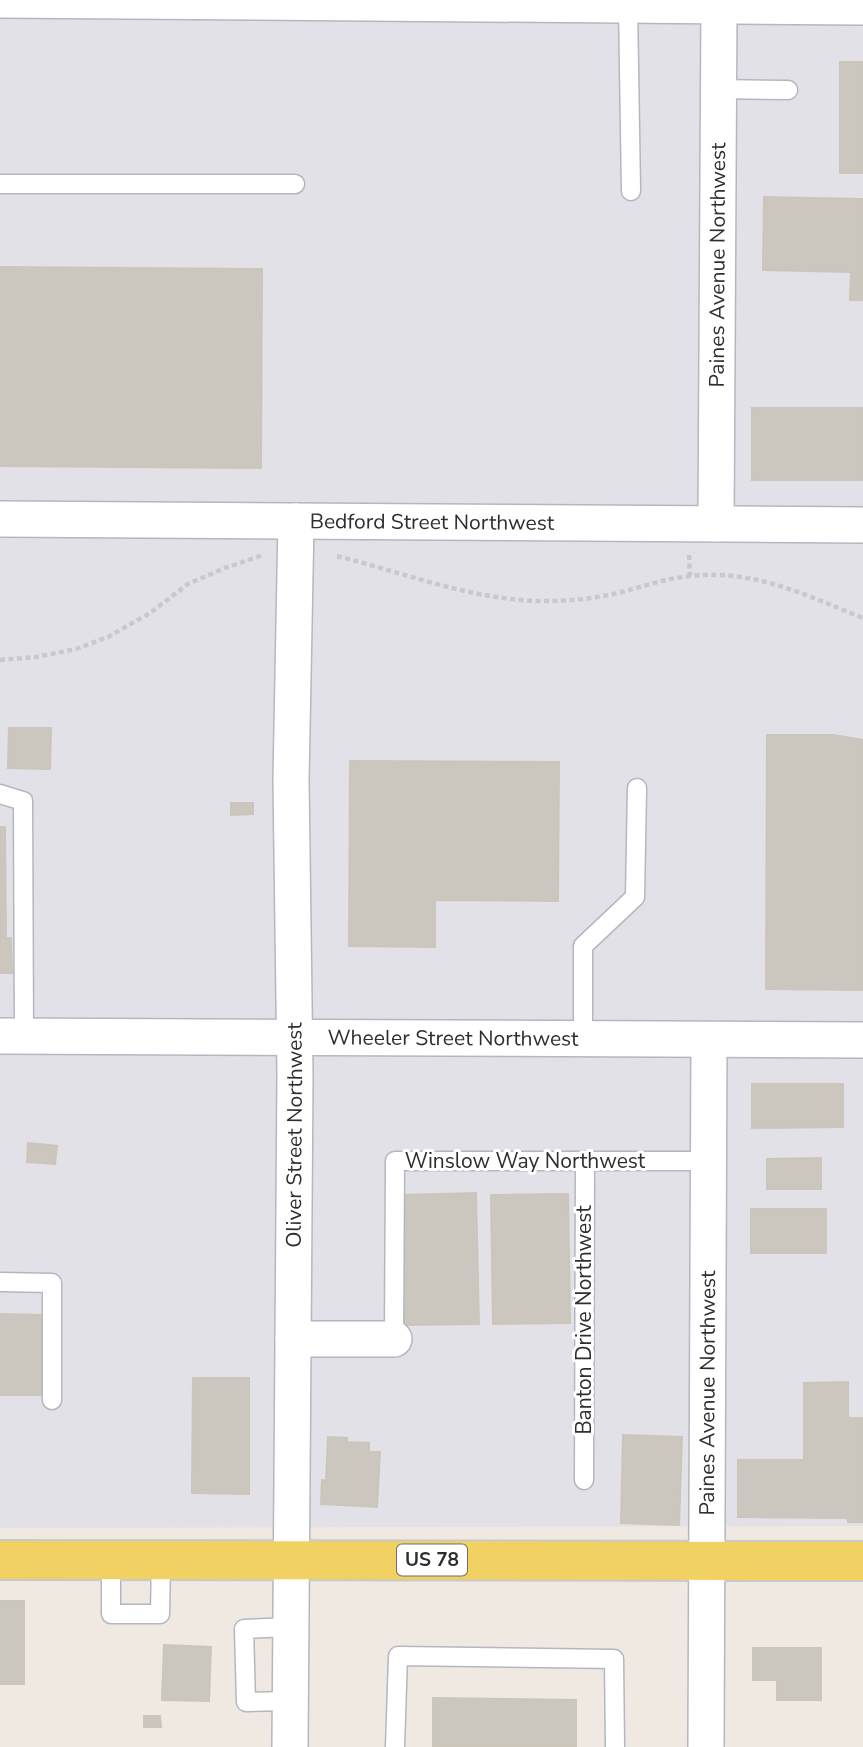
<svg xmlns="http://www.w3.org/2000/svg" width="863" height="1747" font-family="'Nunito Sans',sans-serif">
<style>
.industrial{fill:#e3e1e8}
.building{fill:#cbc7bf;stroke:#cbc5ba;stroke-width:2}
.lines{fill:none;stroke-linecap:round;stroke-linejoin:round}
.lane-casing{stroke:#b4b7c1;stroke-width:21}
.street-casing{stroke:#b4b7c1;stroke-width:38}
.primary-casing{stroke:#c9c9c9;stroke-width:42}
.path{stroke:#c9c9c9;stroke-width:4.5;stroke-dasharray:5 3.5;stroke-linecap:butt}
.lane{stroke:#fff;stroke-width:18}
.street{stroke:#fff;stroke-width:35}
.primary{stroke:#f2d163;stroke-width:38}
.labels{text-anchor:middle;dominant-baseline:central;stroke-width:6;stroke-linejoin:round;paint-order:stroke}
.shield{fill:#fff;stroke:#6d6d6d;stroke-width:2}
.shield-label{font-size:19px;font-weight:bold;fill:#2e2e2e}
.street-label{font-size:21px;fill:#2e2e2e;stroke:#fff}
</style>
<rect width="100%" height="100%" fill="#efe9e1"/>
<polygon class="industrial" points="0,0 863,0 863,1526 0,1528"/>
<g class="building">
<rect x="840" y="62" width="23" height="111"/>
<polygon points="764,197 863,199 863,300 850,300 851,272 763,270"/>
<polygon points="0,267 262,269 261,468 0,466"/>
<rect x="752" y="408" width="111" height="72"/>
<polygon points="9,728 51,728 50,769 8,768"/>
<polygon points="767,735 834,735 863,740 863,990 766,989"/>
<polygon points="350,761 559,762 558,901 435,900 435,947 349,946"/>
<polygon points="231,803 253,803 253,814 231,815"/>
<polygon points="0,827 5,827 6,938 11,938 12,973 0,973"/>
<polygon points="752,1084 843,1084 843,1127 752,1128"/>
<polygon points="28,1143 57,1146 55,1164 27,1162"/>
<polygon points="821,1158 821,1189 767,1189 767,1159"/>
<polygon points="476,1193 479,1324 404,1325 402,1195"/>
<polygon points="568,1194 570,1323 493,1324 491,1195"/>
<rect x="751" y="1209" width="75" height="44"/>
<polygon points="0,1314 42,1315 42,1395 0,1395"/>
<polygon points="193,1378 249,1378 249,1494 192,1493"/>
<polygon points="848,1382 848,1418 863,1418 863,1522 848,1522 848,1518 738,1517 738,1460 804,1460 804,1383"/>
<polygon points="623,1435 682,1437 679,1525 621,1523"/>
<polygon points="328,1437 347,1438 347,1442 369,1443 369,1452 380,1452 377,1507 321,1504 322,1480 326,1481"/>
<rect x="0" y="1601" width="24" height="83"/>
<polygon points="164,1645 211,1647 209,1701 162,1700"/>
<polygon points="753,1648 821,1648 821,1700 777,1700 777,1680 753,1680"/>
<polygon points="433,1698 576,1700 576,1747 433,1747"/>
<polygon points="144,1716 160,1716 161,1727 144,1727"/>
</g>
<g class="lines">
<defs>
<g id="lane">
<polyline points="628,5 631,191"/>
<polyline points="718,89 788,90"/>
<polyline points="0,184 295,184"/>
<polyline points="0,794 23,801 24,1036"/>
<polyline points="583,1039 583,946 635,897 637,788"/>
<polyline points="0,1282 52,1283 52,1400"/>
<polyline points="394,1339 395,1161 708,1161"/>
<polyline points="584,1480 585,1161"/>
<polyline points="111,1560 111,1614 160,1614 161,1560"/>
<polyline points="290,1701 246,1702 244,1629 291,1627"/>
<polyline points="395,1747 398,1656 614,1659 615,1747"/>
</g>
<g id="street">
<polyline points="0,0 863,7"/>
<path id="s1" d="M0,519L863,525"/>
<path id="s2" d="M716,524L719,6"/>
<path id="s3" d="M0,1036L863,1040"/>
<polyline points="293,1339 394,1339"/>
<path id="s4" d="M290,1747L295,1074L291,780L296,521"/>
<path id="s5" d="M706,1747L709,1040"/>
</g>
<polyline id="primary" points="0,1560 863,1561"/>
</defs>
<use href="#lane" class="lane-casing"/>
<use href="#street" class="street-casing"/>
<use href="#primary" class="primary-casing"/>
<g class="path">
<polyline points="689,555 690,576"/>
<path d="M337,556C409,574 479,603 554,601C568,600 583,600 597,597C628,593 658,579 690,576C755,569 805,595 863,618"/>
<polyline points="0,660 36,657 76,649 108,637 150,613 188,584 225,568 263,555"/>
</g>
<use href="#lane" class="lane"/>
<use href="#street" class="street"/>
<use href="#primary" class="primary"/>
</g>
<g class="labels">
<rect class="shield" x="397" y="1544.5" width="70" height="31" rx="5"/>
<g class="shield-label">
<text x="432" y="1560">US 78</text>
</g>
<g class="street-label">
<text stroke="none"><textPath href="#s2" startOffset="259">Paines Avenue Northwest</textPath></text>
<text stroke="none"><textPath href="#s1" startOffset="432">Bedford Street Northwest</textPath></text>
<text stroke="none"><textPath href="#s3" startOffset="453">Wheeler Street Northwest</textPath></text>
<text stroke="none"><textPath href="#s4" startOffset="612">Oliver Street Northwest</textPath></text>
<text x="525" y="1161">Winslow Way Northwest</text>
<text transform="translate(584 1320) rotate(-90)">Banton Drive Northwest</text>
<text stroke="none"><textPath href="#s5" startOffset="354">Paines Avenue Northwest</textPath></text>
</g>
</g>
</svg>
